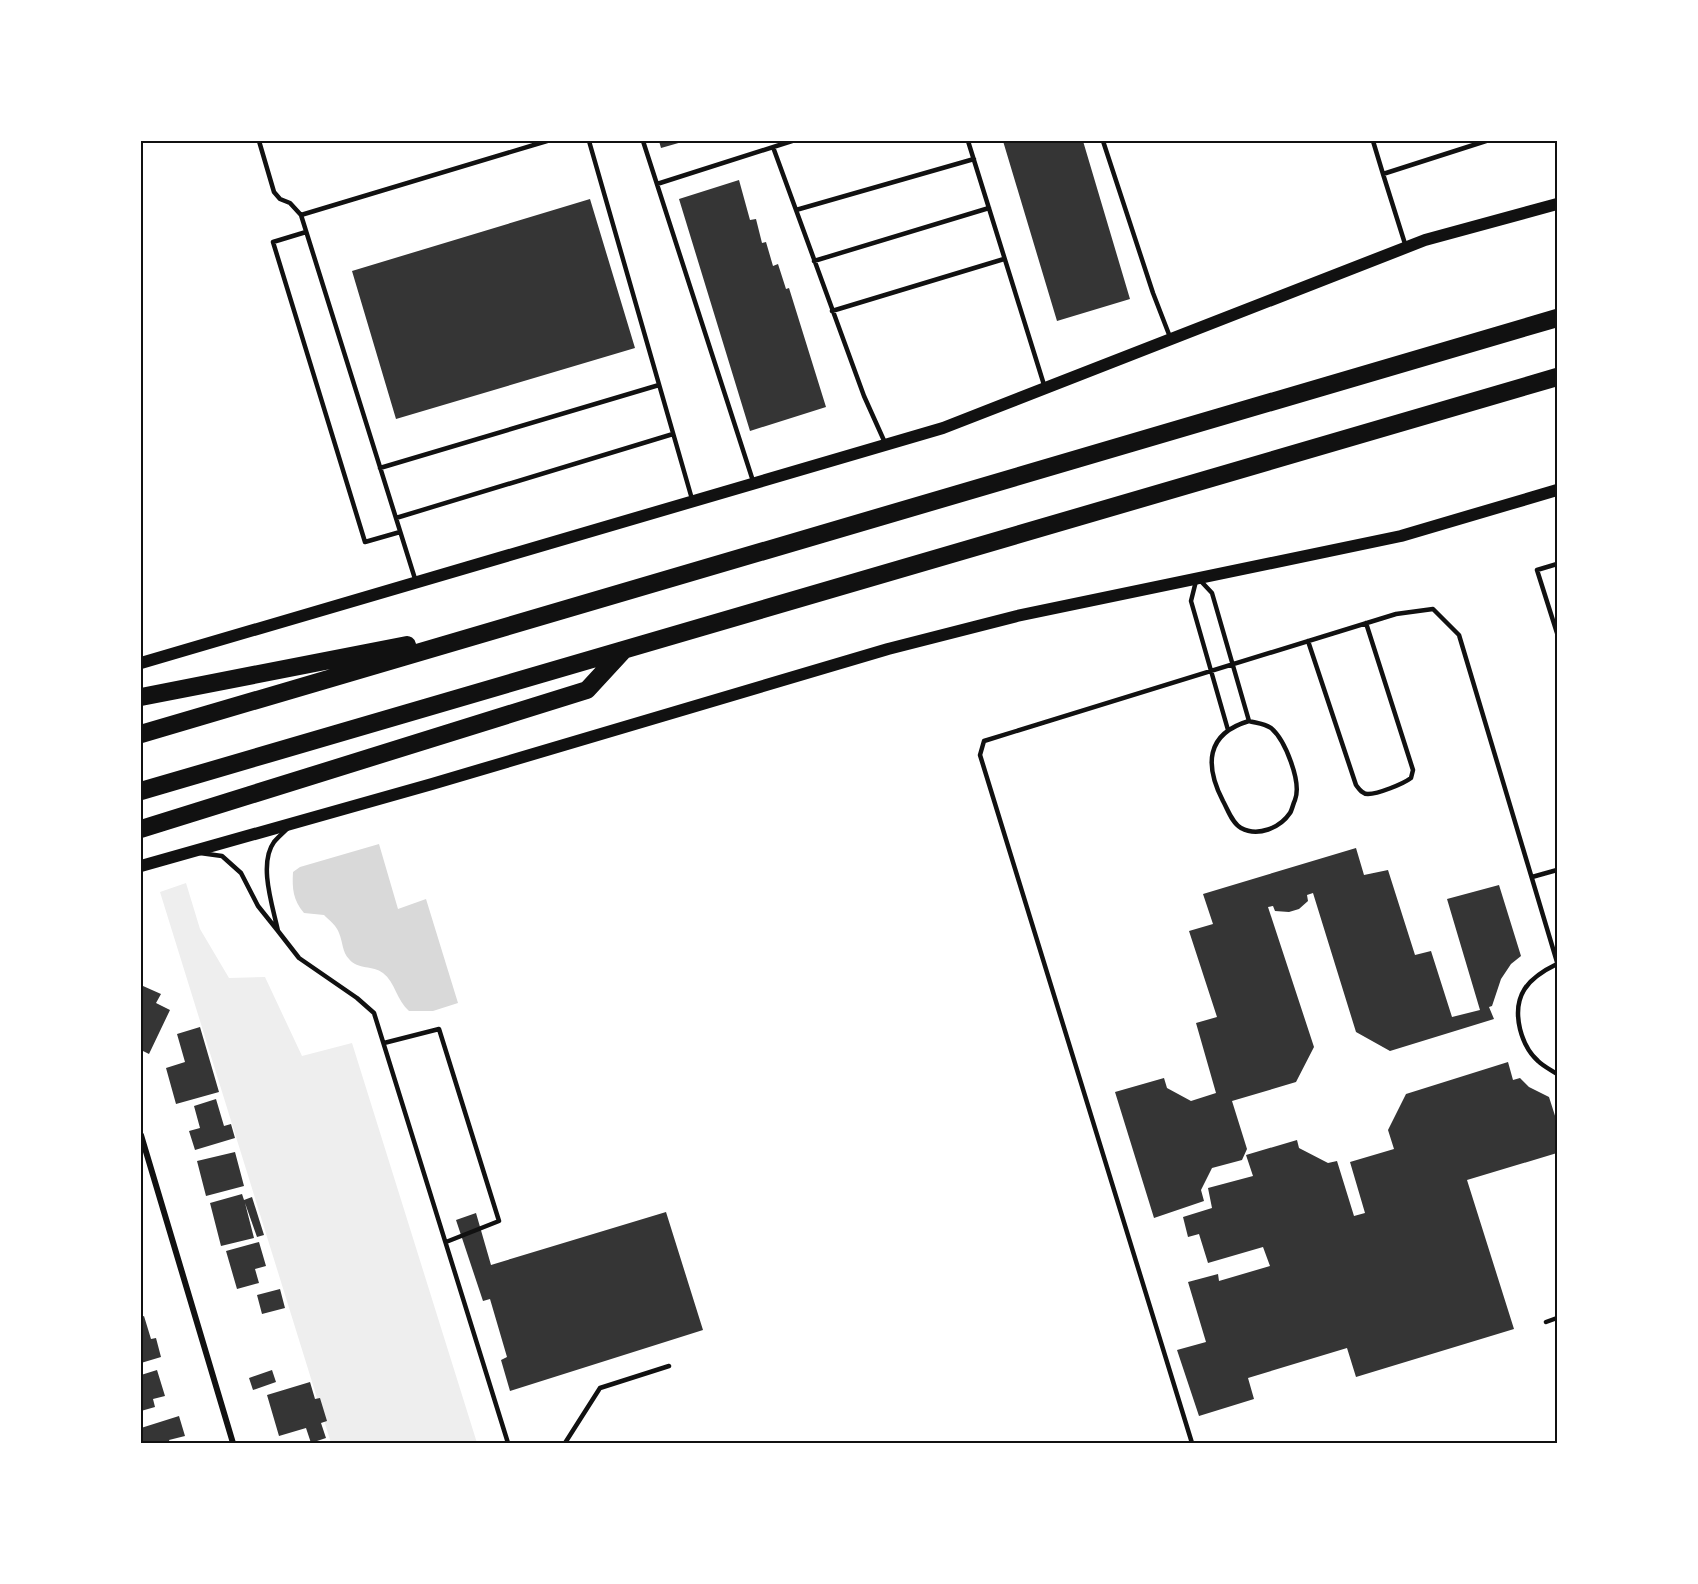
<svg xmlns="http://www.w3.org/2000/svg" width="1698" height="1584" font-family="Commissioner,sans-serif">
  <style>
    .green { fill: #eee }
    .water { fill: #d9d9d9 }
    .building { fill: #353535 }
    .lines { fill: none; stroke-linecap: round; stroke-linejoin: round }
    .service { stroke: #111; stroke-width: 4.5 }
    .minor { stroke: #111; stroke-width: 6 }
    .secondary { stroke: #111; stroke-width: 12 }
    .motorway { stroke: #111; stroke-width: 18 }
    .neatline { fill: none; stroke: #111; stroke-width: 2 }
  </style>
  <rect width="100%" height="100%" fill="#fff"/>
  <path class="green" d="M186 883 200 929 229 978 265 977 302 1056 352 1043 477 1443H331L160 892Z"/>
  <path class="water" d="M379 844 398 909 426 899 458 1003 433 1011H409C397 1001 395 982 383 973 373 965 358 970 349 959 342 952 343 942 339 933 337 926 329 920 324 915L304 913C293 900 292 889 293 872L300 867Z"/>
  <path class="building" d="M659 141H682V142L661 148Z
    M1003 141H1083L1130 299 1057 321Z
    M739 180 750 220 756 219 762 243 766 242 773 266 778 264 786 289 789 288 826 407 750 431 679 199Z
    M590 199 635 348 396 419 352 271Z
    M1356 848 1364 875 1388 870 1415 955 1431 951 1452 1017 1480 1010 1447 899 1499 885 1521 956 1511 964 1501 979 1492 1006 1489 1007 1494 1019 1390 1051 1356 1032 1313 893 1307 895 1308 901 1299 909 1289 912 1275 911 1273 906 1268 907 1314 1047 1296 1082 1232 1101 1247 1149 1242 1160 1212 1168 1201 1190 1204 1201 1154 1218 1115 1092 1164 1078 1167 1088 1191 1101 1216 1093 1196 1023 1217 1017 1189 931 1213 924 1203 894Z
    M143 986 161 994 156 1003 170 1010 149 1054 141 1050V990Z
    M200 1027 219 1092 176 1104 166 1068 185 1062 177 1034Z
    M1508 1062 1513 1080 1520 1078 1529 1087 1549 1097 1557 1122V1153L1467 1180 1514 1329 1356 1377 1347 1348 1248 1378 1254 1399 1199 1416 1177 1350 1206 1342 1188 1282 1218 1274 1219 1281 1270 1266 1263 1247 1208 1263 1199 1234 1188 1237 1183 1217 1212 1208 1208 1188 1253 1176 1246 1155 1297 1140 1299 1148 1328 1163 1337 1161 1354 1216 1365 1213 1350 1162 1394 1149 1388 1130 1406 1094Z
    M216 1099 224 1126 231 1124 235 1138 195 1150 189 1131 200 1128 194 1106Z
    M235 1152 244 1186 206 1196 197 1161Z
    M242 1194 244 1200 252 1197 264 1235 257 1237 245 1203 254 1238 221 1246 210 1203Z
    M666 1212 703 1330 510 1391 501 1360 507 1357 490 1299 483 1301 456 1220 476 1213 491 1265Z
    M259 1242 266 1266 255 1269 259 1283 237 1289 226 1251Z
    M280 1289 285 1308 262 1314 257 1295Z
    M144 1316 151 1339 156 1338 161 1357 141 1363V1317Z
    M157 1370 165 1396 153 1399 155 1407 141 1411V1375Z
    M272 1370 276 1382 253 1390 249 1378Z
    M310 1382 315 1399 320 1398 327 1421 321 1423 326 1438 311 1443 306 1428 279 1436 267 1395Z
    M179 1416 185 1436 169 1440 170 1443H141V1428Z"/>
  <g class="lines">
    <path class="service" d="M259 141 274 192 280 199 290 203 301 215
      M589 141 692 499
      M643 141 753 481
      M968 141 1045 388
      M1103 141 1153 293 1170 337
      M1373 141 1383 174
      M773 147 864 396 886 445
      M657 184 792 141
      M796 210 974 159
      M306 232 273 242 365 542 400 532
      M1406 247 1383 174 1486 141
      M814 261 989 208
      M832 311 1004 259
      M380 468 659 385
      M396 518 673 434
      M1557 564 1537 570 1557 633
      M416 582 301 215 547 141
      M1308 641 1356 785C1359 789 1362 794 1368 794 1378 794 1403 784 1411 778L1413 770 1366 623
      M1249 721C1256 723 1264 723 1271 728 1285 740 1302 782 1295 800 1293 804 1292 810 1290 813 1280 828 1258 837 1241 828 1232 823 1228 810 1223 801 1205 766 1205 734 1249 721Z
      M1228 730 1191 601 1197 577 1212 593 1249 721
      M200 853 222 856 241 873 258 906 278 931C273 907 258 864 274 842 278 837 284 832 288 828
      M1532 877 1557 870
      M278 931 299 958 357 998 374 1013 508 1443
      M1557 964C1528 978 1512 995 1520 1029 1523 1041 1528 1052 1538 1061 1543 1066 1551 1070 1557 1074
      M384 1043 439 1029 499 1221 446 1242
      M1546 1322 1557 1318
      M565 1443 600 1388 669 1366
      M1192 1443 980 755 984 741 1396 614 1433 609 1459 635 1557 962"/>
    <path class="minor" d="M141 1135 233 1443"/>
    <path class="secondary" d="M141 663 943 428 1425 240 1557 204
      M141 866 432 784 888 649 1017 616 1401 536 1557 490"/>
    <path class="motorway" d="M141 697 407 645
      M141 734 1557 318
      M141 791 1557 377
      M141 829 587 690 623 651"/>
  </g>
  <rect width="1698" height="1584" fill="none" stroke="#ffffff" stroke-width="285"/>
  <rect x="142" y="142" width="1414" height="1300" class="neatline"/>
</svg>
